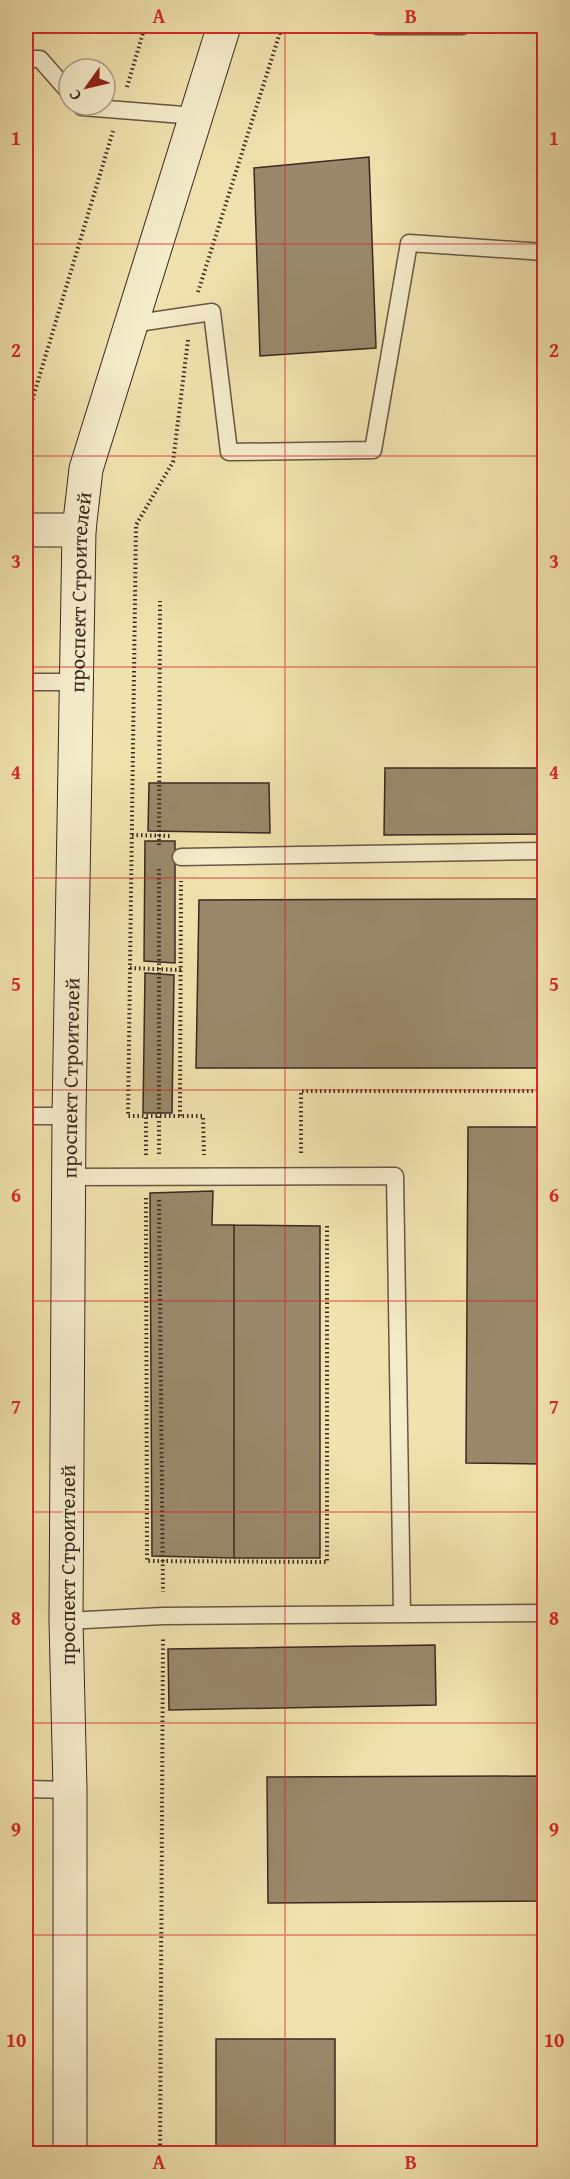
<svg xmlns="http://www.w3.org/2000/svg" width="570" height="2179" font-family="'Gentium Book Plus',serif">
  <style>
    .building { fill: #99896a; stroke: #3a2821; stroke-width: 1.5 }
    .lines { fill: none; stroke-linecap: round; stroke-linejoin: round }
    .lane-casing { stroke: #685644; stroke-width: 19 }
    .secondary-casing { stroke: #3a2821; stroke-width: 35 }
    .path { stroke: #3a2821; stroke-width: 4; stroke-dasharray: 1.5 3; stroke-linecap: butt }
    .lane { stroke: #f5ecca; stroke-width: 16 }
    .secondary { stroke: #f5ecca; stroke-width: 33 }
    .grid { fill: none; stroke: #d62828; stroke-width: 1.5; stroke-opacity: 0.55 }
    .labels { text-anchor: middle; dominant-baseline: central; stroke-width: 4.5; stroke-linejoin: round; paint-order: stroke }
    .street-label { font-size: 21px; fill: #3a2821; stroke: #f5ecca }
    .neatline { fill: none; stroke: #d62828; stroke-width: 2 }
    .grid-label { font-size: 20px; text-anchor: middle; font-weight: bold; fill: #d62828 }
  </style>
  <rect width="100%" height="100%" fill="#f0e2ae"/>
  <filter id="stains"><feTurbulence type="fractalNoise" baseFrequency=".00333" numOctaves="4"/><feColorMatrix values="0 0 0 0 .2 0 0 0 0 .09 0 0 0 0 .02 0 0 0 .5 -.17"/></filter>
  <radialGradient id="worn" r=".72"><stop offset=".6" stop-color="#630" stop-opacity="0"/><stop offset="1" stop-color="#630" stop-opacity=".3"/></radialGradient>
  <path class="building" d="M369 157 376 348 260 356 254 168Z
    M385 768H544V834L384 835Z
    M149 783H269L270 833 148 831Z
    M145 841H175V963L144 961Z
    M544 899V1068H196L199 900Z
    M145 973 174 975 172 1113H143Z
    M468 1127H544V1464L466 1463Z
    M213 1191 212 1225H234V1558L152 1556 150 1193Z
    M234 1225 320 1226V1558H234Z
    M435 1645 436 1705 169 1710 168 1649Z
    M544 1776V1901L268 1903 267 1777Z
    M216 2039H335V2154H216Z
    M474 2150V2154H383V2151Z"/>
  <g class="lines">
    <defs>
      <path id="lane" d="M378 26H462
        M26 59H40L69 92
        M81 105 82 107 196 116
        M131 324 212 312 229 452 373 450 409 243 544 252
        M26 682H76
        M181 857 544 851
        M26 1116H69
        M69 1177 395 1176 402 1614
        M66 1621 163 1616 544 1613
        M26 1789 70 1790"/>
      <g id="secondary">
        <path d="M26 530H79"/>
        <path id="s1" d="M70 2154V1790L66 1621 69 1116 79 530 86 469 224 26"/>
      </g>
    </defs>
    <use href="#lane" class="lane-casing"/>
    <use href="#secondary" class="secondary-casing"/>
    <path class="path" d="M127 87 145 26
      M198 292 282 26
      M188 340 173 462 136 525 128 1116H203L204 1155
      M26 421 113 131
      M132 835 171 836
      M159 845 160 601
      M130 968 181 970
      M180 1116 181 881
      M301 1153V1091H544
      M159 1154V867
      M146 1155V1116
      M146 1198 147 1561 327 1562V1226
      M159 1200 163 1592
      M160 2154 163 1638"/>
    <use href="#lane" class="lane"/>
    <use href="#secondary" class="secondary"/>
  </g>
  <path class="grid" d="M285 26V2154M26 244H544M26 456H544M26 667H544M26 878H544M26 1090H544M26 1301H544M26 1512H544M26 1723H544M26 1935H544"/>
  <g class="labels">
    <g class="street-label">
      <text stroke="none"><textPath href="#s1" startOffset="1562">проспект Строителей</textPath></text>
      <text stroke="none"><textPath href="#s1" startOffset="1076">проспект Строителей</textPath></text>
      <text transform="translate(67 1565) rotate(-90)">проспект Строителей</text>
    </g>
  </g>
  <rect width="570" height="2179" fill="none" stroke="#f0e2ae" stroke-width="66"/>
  <g transform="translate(87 87) rotate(236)"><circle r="28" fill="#f5ecca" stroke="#aa9e86" stroke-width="1.5"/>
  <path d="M0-4.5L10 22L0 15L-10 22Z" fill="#8f2418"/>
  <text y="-9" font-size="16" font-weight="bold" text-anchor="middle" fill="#3a2821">С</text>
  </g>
  <rect x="33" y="33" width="504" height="2113" class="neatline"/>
  <g class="grid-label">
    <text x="159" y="23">A</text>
    <text x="411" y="23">B</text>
    <text x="16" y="145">1</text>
    <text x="554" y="145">1</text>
    <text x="16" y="357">2</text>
    <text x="554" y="357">2</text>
    <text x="16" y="568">3</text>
    <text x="554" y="568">3</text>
    <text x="16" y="779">4</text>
    <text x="554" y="779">4</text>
    <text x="16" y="991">5</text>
    <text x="554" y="991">5</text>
    <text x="16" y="1202">6</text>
    <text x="554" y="1202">6</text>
    <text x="16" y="1413">7</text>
    <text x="554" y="1413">7</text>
    <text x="16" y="1625">8</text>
    <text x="554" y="1625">8</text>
    <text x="16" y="1836">9</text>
    <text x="554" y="1836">9</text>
    <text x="16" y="2047">10</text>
    <text x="554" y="2047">10</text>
    <text x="159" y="2169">A</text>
    <text x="411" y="2169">B</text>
  </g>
  <rect width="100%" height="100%" filter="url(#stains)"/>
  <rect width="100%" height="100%" fill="url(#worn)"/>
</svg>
